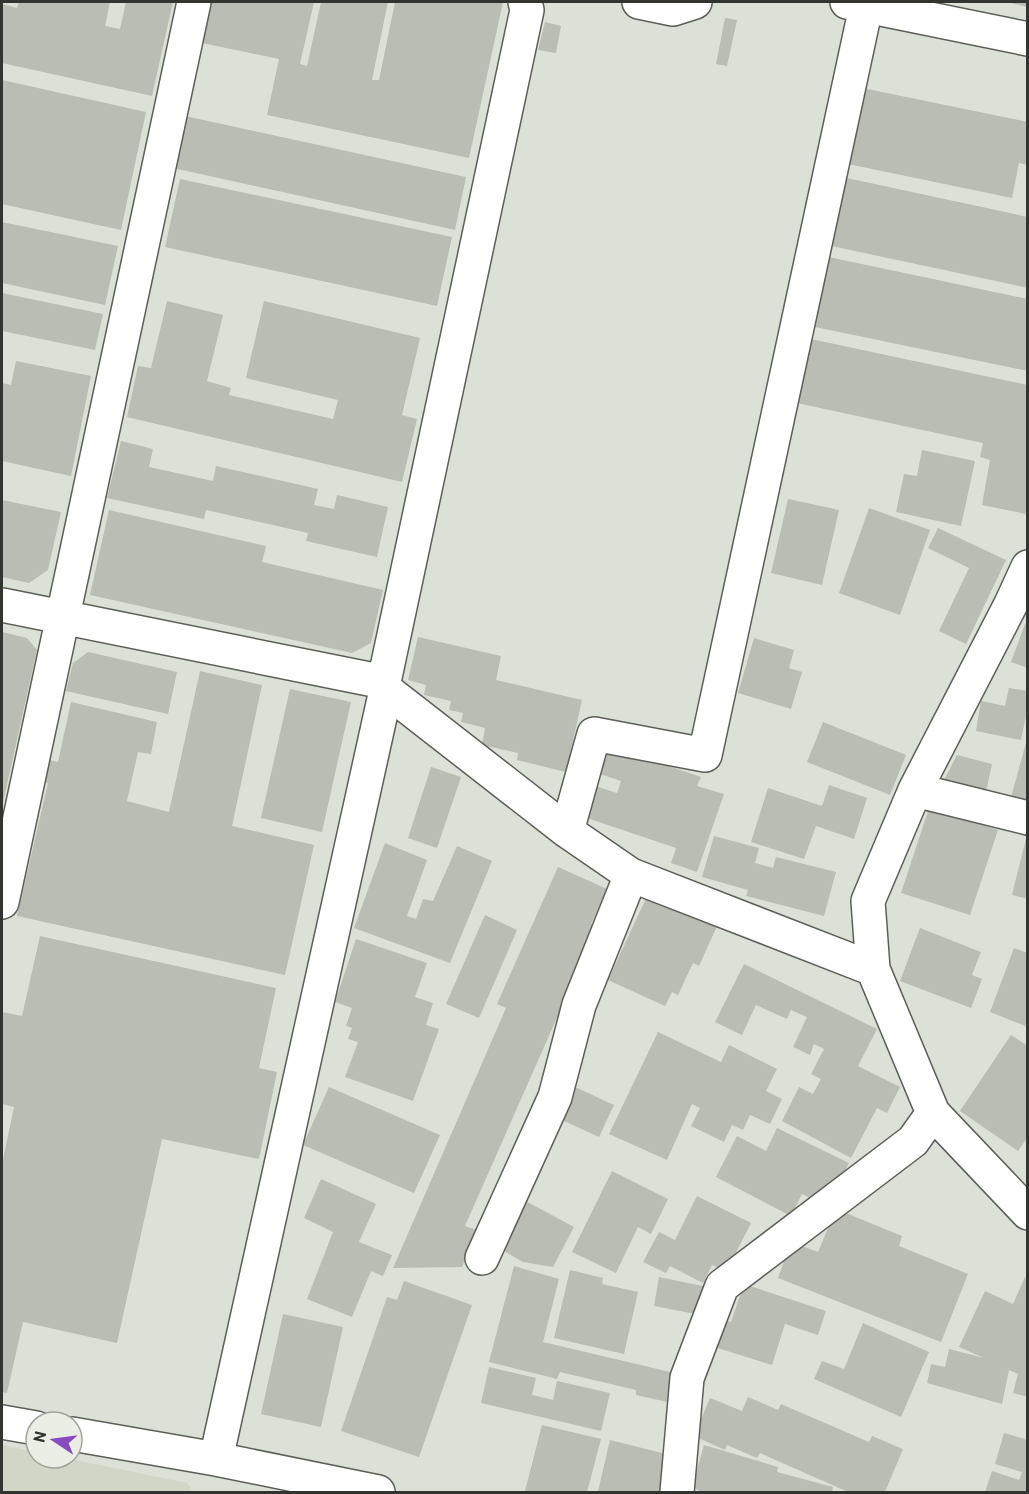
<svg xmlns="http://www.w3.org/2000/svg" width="1029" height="1494" font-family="Barlow,sans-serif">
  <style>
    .built { fill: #d0d7c6 }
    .building { fill: #b9bdb3 }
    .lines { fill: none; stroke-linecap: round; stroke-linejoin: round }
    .minor-casing { stroke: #5c5f57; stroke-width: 36 }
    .minor { stroke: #fff; stroke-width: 33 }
  </style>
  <rect width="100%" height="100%" fill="#dce1d7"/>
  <path class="built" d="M2 1445 36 1452V1458H66L187 1483 193 1492H2Z"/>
  <path class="building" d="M19 2H110L105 26 120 29 126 2H173L152 96 2 63V4L17 8Z
    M210 2H314L300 64 307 66 321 2H388L372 80H379L395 2H503L469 158 267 115 279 59 202 43Z
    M1006 2H1028V7Z
    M725 18 737 20 727 66 716 64Z
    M545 22 561 26 556 53 538 50Z
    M2 80 146 112 121 230 2 204Z
    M858 87 1028 122V165L1019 163 1012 198 843 163Z
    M185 116 466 177 455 230 173 168Z
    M842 177 1028 217V288L827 245Z
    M180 179 452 237 437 306 165 247Z
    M2 222 118 246 105 305 2 283Z
    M824 256 1028 299V371L810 326Z
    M2 293 103 314 95 350 2 331Z
    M167 301 223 315 207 381 231 388 229 395 333 419 338 400 246 378 264 301 420 338 402 415 417 419 402 482 127 417 138 366 151 368Z
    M806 338 1028 385 1026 514 982 505 990 460 980 457 983 443 792 402Z
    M16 361 91 376 71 476 2 461V383L11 385Z
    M121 441 153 449 149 467 213 481 216 466 318 489 314 505 334 509 337 495 388 507 377 557 306 541 308 533 206 510 204 519 107 498Z
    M922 450 975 461 961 526 896 512 904 474 917 476Z
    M788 499 839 510 822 585 771 573Z
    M2 500 61 512 48 570 29 583 2 577Z
    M869 508 930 530 900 615 839 593Z
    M109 510 266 546 262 562 383 590 371 643 352 653 90 595Z
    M938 528 1006 560 966 644 939 631 969 568 928 548Z
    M1025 624 1028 625V668L1011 662Z
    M2 632 27 638 37 650 2 807Z
    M418 637 501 656 496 680 582 700 566 772 517 760 518 753 482 745 485 728 461 722 463 713 449 710 451 701 424 695 426 685 408 680Z
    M754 638 794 650 789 668 802 672 791 709 738 693Z
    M88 652 177 672 168 714 66 691 73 663Z
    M200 671 262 685 232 826 314 845 285 975 17 916 48 783 40 781 45 759 58 762 71 702 157 722 151 754 138 752 127 801 169 812Z
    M1009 688 1028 691V707L1021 740 976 731 981 701 1005 706Z
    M290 689 351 702 322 832 261 818Z
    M823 722 906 755 890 795 807 762Z
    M1027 739H1028V805L1010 801Z
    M606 745 701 777 697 786 724 794 697 872 671 863 676 848 581 816 592 785 617 793 621 781 597 773Z
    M957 755 992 764 985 796 941 786Z
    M431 767 461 777 437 848 408 838Z
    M829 785 867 798 854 839 816 826 804 859 751 842 768 788 822 806Z
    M929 808 998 830 970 915 901 893Z
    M1027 835H1028V899L1012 895Z
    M714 836 759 848 755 863 773 868 776 857 836 872 824 916 746 896 748 890 702 877Z
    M385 843 427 860 407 916 416 919 423 899 433 901 457 846 492 861 450 963 354 928Z
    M558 867 607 889 591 924 597 925 582 961 465 1226 477 1230 462 1267 393 1268 506 1008 497 1004Z
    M649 892 718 924 699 966 693 963 678 995 672 992 665 1006 608 980Z
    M485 915 517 930 479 1018 446 1004Z
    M920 928 981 952 972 975 982 979 971 1008 900 981Z
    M40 936 276 988 259 1068 277 1072 259 1159 162 1139 117 1343 23 1322 7 1393 2 1392V1164L14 1107 2 1104V1012L22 1016Z
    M356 939 427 963 415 997 433 1003 426 1025 439 1029 413 1101 345 1077 358 1042 348 1039 352 1028 346 1026 352 1008 335 1002Z
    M1014 948 1028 953V1027L990 1012Z
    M744 964 877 1029 858 1066 900 1087 887 1113 877 1108 851 1158 782 1121 799 1087 813 1094 821 1079 811 1074 824 1049 814 1044 810 1055 793 1047 807 1017 791 1010 787 1019 756 1005 742 1035 715 1022Z
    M658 1032 721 1062 729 1045 777 1069 766 1091 782 1099 770 1124 750 1115 743 1130 732 1125 724 1142 691 1126 700 1108 692 1104 667 1160 609 1134Z
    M1011 1035 1028 1046V1137L1018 1151 960 1111Z
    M329 1087 440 1135 414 1193 303 1145Z
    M575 1087 614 1105 599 1137 560 1119Z
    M777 1128 849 1163 837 1188 818 1202 802 1194 791 1216 716 1177 737 1136 766 1151Z
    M612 1171 668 1199 651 1234 638 1227 616 1273 572 1252Z
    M321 1179 376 1204 359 1242 392 1255 383 1276 371 1271 352 1317 307 1299 333 1232 304 1218Z
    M697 1196 751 1223 726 1272 712 1265 703 1283 670 1266 666 1273 643 1262 659 1232 675 1240Z
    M520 1198 574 1227 553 1267 523 1262 495 1246Z
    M836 1209 902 1236 899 1246 968 1274 941 1342 778 1278 791 1242 818 1252Z
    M514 1266 559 1279 543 1342 683 1375 676 1404 636 1395V1390L560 1372 557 1379 489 1362Z
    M570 1270 603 1278 602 1284 638 1292 624 1354 554 1338Z
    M659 1277 707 1287 701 1315 654 1306Z
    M1025 1277 1028 1278V1397L1013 1393 1018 1374 1009 1370 1002 1404 927 1383 931 1364 945 1367 949 1349 984 1358 959 1347 985 1291 1013 1304Z
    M404 1281 472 1305 419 1457 341 1431 387 1297 397 1300Z
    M744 1284 826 1311 818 1335 785 1324 772 1365 711 1346 719 1319 731 1322Z
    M283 1314 343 1327 321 1427 261 1414Z
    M863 1323 929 1352 901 1417 814 1379 822 1361 844 1369Z
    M489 1367 536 1378 532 1395 553 1400 557 1381 610 1393 601 1431 481 1403Z
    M748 1397 778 1410 781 1404 869 1442 872 1436 903 1449 885 1492H848L760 1453 757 1458 727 1445 725 1450 694 1436 710 1398 742 1411Z
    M542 1425 601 1439 587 1492 525 1491Z
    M1004 1433 1028 1440V1492H985L992 1471 1019 1480 1022 1472 995 1464Z
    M610 1440 670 1455 661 1492H606L598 1491Z
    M704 1445 778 1467 777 1472 833 1487 832 1492H698L699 1490 692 1488Z"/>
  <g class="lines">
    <defs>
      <path id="minor" d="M639 2 673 9 695 2
        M847 2 1028 39
        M1028 567 1011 604 915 790 868 901 873 969 933 1113 1028 1213
        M2 605 384 682
        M386 690 567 831 631 875 873 969
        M915 790 1028 818
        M567 831 594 734 705 755 867 2
        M2 902 194 2
        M482 1258 555 1097 579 1005 631 875
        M2 1422 36 1428
        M72 1434 216 1459 378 1492
        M216 1459 386 690 384 682 527 10 525 2
        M677 1492 687 1378 722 1286 913 1141 933 1113"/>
    </defs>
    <use href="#minor" class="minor-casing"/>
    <use href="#minor" class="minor"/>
  </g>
  <rect width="1029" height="1494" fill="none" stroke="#323430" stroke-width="6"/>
  <g transform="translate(54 1440) rotate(283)"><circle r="28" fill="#eaeee4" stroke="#a0a49c" stroke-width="1.5"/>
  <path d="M0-4.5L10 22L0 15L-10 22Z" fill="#884ac0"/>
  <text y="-9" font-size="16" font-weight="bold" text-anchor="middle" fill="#323430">N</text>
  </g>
</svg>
